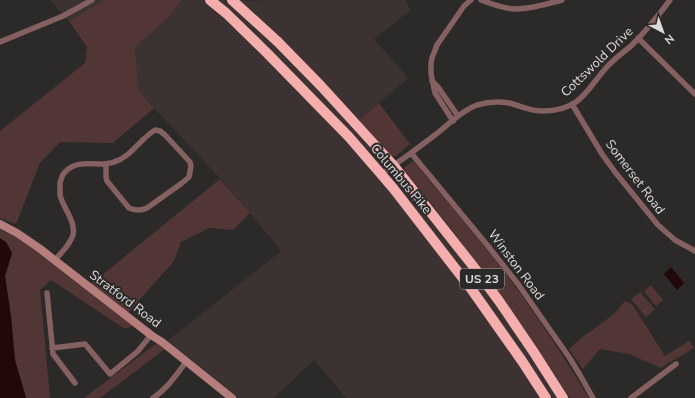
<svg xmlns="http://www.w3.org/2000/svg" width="695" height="398" font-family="'Nunito Sans',sans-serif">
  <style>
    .built { fill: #3c3232 }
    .green { fill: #523636 }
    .water { fill: #210809 }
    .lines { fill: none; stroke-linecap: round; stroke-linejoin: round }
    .street { stroke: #846060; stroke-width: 5.5 }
    .secondary { stroke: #b67d7d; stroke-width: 8 }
    .highway { stroke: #f5aeae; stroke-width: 10 }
    .labels { text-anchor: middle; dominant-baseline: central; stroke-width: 4; stroke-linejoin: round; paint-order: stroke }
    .shield { fill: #2c2929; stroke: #a8a6a6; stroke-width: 1 }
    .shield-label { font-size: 12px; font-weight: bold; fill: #dddbdb }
    .street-label { font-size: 13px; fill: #dddbdb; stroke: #2c2929 }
  </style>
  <rect width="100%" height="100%" fill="#2c2929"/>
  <path class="built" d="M50 0H104L69 21Z
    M182 0H241L243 1 268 0H405L411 10 374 39 408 78 359 120 392 156 427 198 481 269 555 374 570 398H346L314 360 274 398H237L166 342 281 251 231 190 137 90 135 47 168 18Z"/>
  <path class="green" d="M104 0H182L168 18 135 47 138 90 154 108 113 143 60 142 40 163 16 224 0 218V131L85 63 87 47 69 21Z
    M379 103 410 144 396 156H392L359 120Z
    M413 161C440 193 467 225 493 257 528 302 560 350 589 398H570C552 370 534 344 515 317 480 266 443 217 404 170L405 167Z
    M220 179 250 213 233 230 209 228 181 242 174 261 128 313 91 284Z
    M0 229 15 237 43 254 133 326 125 329 51 280 40 290 50 398H26L15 360 11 317 5 276 12 253 6 242 0 238Z
    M651 285 663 300 656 306 644 291Z
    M640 292 655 309 646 317 631 299Z
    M625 301 632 304 665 356 689 341 694 348 661 368 629 354 600 349 583 369 569 349 581 338 614 314Z
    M157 343 165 349 100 398H84Z"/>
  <path class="water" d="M0 238 6 242 12 253 5 276 11 317 15 360 26 398H0Z
    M671 267 684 283 677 290 664 274Z"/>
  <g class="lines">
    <path class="street" d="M481 0C492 4 504 9 515 9 531 9 547 4 562 0
      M638 38 695 94
      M0 42 63 16 92 0
      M432 81 438 87 458 116
      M572 104 602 154 615 172 658 225 675 240 695 251
      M453 121 435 93 431 74V63L432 58 437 45 464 6 471 0
      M411 153 488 246 518 284 569 357 580 375 593 398
      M381 174C399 162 417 149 435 135 448 125 461 111 477 105 487 102 498 101 509 103 521 106 532 112 544 111 556 111 567 108 576 102 588 93 596 79 606 68 613 60 622 53 631 46 645 32 658 16 670 0
      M55 260C61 253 70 245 73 235 76 221 63 208 60 195 60 192 60 187 60 183 61 179 62 175 65 172 79 157 97 168 114 162 131 157 140 139 155 130L160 131 165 135 190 162 191 166 189 177 182 183 147 208C141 211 136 211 129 208L107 181 106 177V164
      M47 293 53 354 75 383
      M52 348 85 344 110 374 138 351 151 335
      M153 398C167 389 176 375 186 362
      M631 398 676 364"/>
    <path class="secondary" d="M0 224 17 233 39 248 151 335 162 342 232 398"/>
    <path class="highway" d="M210 0 226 13 267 53 349 137 393 188 472 290 522 361 546 398
      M232 0 278 42 321 86 394 166 473 266 499 301 533 351 563 398"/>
  </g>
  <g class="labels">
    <rect class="shield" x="460" y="269" width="44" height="20" rx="3"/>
    <g class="shield-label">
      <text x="482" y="279">US 23</text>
    </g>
    <g class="street-label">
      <text transform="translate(597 62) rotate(-44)">Cottswold Drive</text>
      <text transform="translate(635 177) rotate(53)">Somerset Road</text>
      <text transform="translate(401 179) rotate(50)">Columbus Pike</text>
      <text transform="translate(516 265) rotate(53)">Winston Road</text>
      <text transform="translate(125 299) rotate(37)">Stratford Road</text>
    </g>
  </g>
  <g transform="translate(663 32) rotate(139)" stroke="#2c2929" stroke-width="3" paint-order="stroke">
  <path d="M0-3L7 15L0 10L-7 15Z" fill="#dddbdb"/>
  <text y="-6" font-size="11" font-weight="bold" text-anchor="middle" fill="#dddbdb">N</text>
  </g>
</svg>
